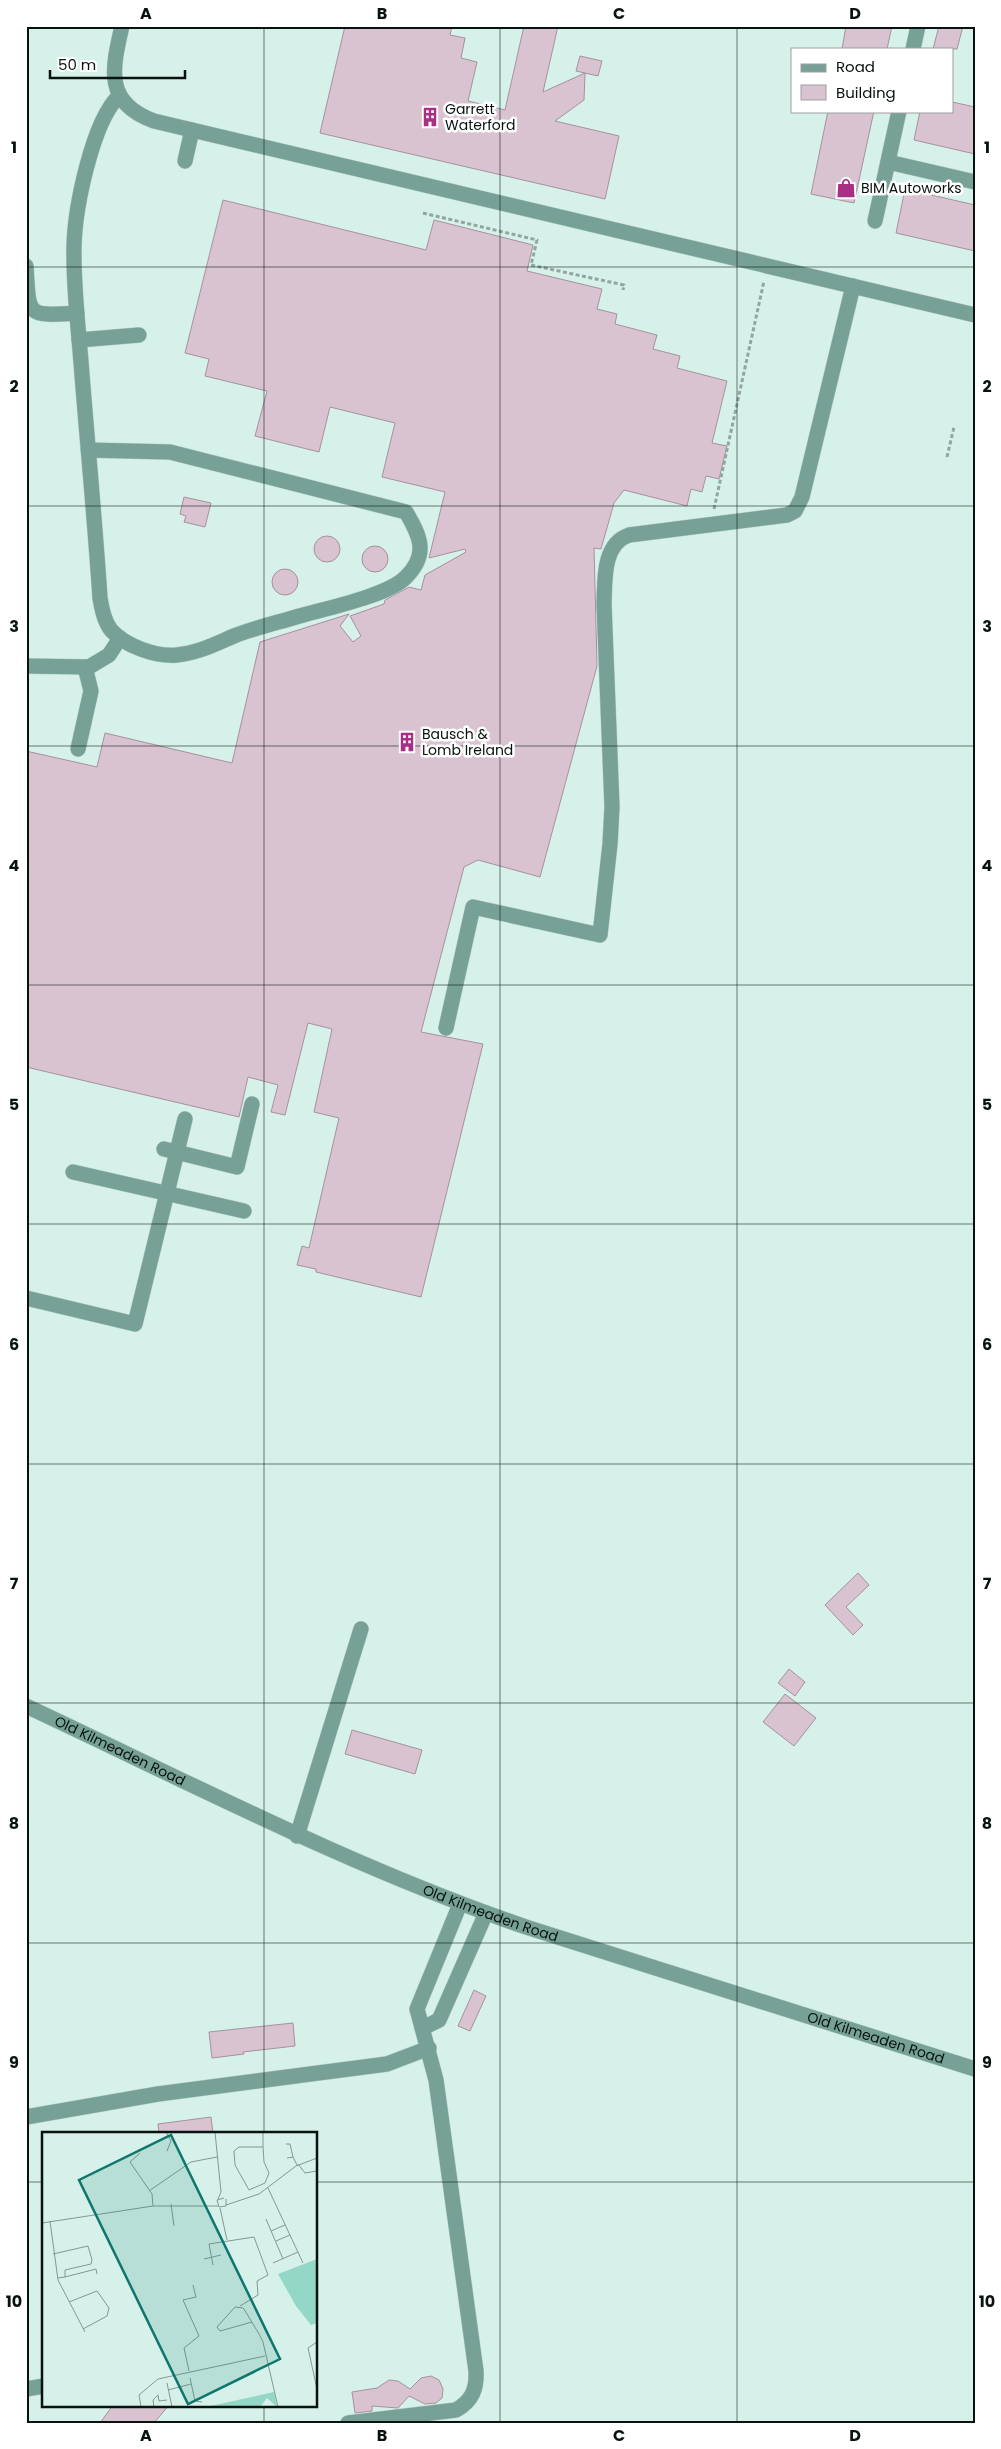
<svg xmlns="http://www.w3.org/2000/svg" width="1001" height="2449" font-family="Poppins,sans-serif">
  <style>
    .building { fill: #d9c3d0; stroke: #a6919d }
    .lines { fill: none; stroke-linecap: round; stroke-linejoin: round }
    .minor-casing { stroke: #b5cdc6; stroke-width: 16 }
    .path { stroke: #91a6a0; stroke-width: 3; stroke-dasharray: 4 2.5; stroke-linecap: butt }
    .minor { stroke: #77a196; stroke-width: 15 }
    .grid { fill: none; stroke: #08120f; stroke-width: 1; stroke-opacity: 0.55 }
    .labels { text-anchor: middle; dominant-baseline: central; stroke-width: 5; stroke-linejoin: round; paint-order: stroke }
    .poi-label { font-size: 14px; fill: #08120f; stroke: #fff; text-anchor: start }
    .street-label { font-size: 14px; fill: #08120f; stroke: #fff }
    .inset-road { fill: none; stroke: #849892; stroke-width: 1 }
    .view { fill: #0f766e; fill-opacity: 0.15; stroke: #0f766e; stroke-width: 2.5 }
    .inset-edge { fill: none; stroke: #08120f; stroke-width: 2.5 }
    .neatline { fill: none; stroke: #08120f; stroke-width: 2 }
    .grid-label { font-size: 16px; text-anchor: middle; font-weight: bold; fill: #08120f }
  </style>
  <rect width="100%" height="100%" fill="#d6f1e9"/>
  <path class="building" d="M345 26H452L450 35 465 38 461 58 477 62 468 101 505 110 524 26H558L543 92 585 73 584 100 555 121 619 136 605 199 320 133Z
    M846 26H892L887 49H842Z
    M939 26H963L957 49H933Z
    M580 56 602 61 598 76 576 71Z
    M952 102 975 107V154L914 140 920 111H952Z
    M828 111H874L854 203 811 194Z
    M905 189 975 205V251L896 233Z
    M223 200 426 250 434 220 533 245 527 271 602 289 597 309 617 314 615 324 657 335 653 349 680 356 677 368 727 381 712 443 727 446 719 479 706 476 702 492 691 489 687 506 624 490 614 503 601 549 594 548 597 666 540 877 478 860 464 867 421 1032 483 1044 421 1297 316 1272V1269L297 1265 302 1246 309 1248 339 1118 314 1112 332 1029 308 1023 285 1115 271 1112 278 1085 248 1077 239 1117 26 1067V751L97 767 105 733 232 763 260 642 349 614 340 626 353 642 361 636 350 616 384 604 385 600 409 587 421 590 425 575 466 552 465 549 429 558 445 492 382 477 395 423 330 407 319 452 255 436 267 391 205 376 209 359 185 353Z
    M184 497 211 503 205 527 184 522 186 516 180 514Z
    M314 549a13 13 0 1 1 26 0a13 13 0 1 1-26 0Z
    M362 559a13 13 0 1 1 26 0a13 13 0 1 1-26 0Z
    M272 582a13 13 0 1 1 26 0a13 13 0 1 1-26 0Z
    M858 1573 869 1585 846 1607 863 1625 853 1635 825 1605Z
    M789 1669 805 1682 795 1696 778 1683Z
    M785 1694 816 1718 794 1746 763 1722Z
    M352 1730 422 1750 415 1774 345 1754Z
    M474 1990 486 1996 470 2031 458 2026Z
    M293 2023 295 2046 243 2052 244 2054 212 2058 209 2032Z
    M211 2117 213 2133H159L158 2124Z
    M431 2376 439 2380 443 2389 442 2398 436 2403 425 2404 409 2396 398 2408 372 2406V2411L355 2413 352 2392 377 2388 389 2380 398 2381 410 2389 421 2378Z
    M113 2405H169L154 2423H100Z"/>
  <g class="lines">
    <defs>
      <g id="minor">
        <path d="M122 26C112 69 104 103 154 121L975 315"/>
        <path d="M913 49 918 26"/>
        <path d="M185 161 192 130"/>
        <path d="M888 162 975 182"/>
        <path d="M875 221 899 111"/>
        <path d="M26 266C29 317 26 316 77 313"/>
        <path d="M79 340 139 335"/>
        <path d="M88 450 170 452 406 512C420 536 429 554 406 577 388 596 323 609 296 617 276 623 254 628 234 636 215 644 198 653 177 655 156 657 125 646 111 630 104 621 102 609 100 598 95 523 88 449 82 375 79 332 73 288 74 246 75 208 92 122 119 96"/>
        <path d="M26 666 89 667 109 655 120 638"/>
        <path d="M78 749 91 691 85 667"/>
        <path d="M446 1028 473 907 600 935 610 844 612 807 604 604C605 582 602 544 629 535L787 515 795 511 802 497 853 286"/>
        <path d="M164 1149 237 1167 252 1104"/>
        <path d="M73 1172 244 1211"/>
        <path d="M26 1298 135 1324 185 1119"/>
        <path id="s1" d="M26 1706C193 1784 355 1869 529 1928L975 2069"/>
        <path d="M297 1836 361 1629"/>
        <path d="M423 2028 439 2020 486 1913"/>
        <path d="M26 2117 158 2094 387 2064 429 2048"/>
        <path d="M26 2389 44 2386"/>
        <path d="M348 2423 456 2410C472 2401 477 2389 476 2371L436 2080 417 2009 460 1904"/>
      </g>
    </defs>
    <use href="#minor" class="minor-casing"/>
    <path class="path" d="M423 213 537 240 531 265 624 285 623 290
      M947 457 954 427
      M714 509 764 281"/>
    <use href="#minor" class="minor"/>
  </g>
  <path class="grid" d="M264 26V2133M500 26V2423M737 26V2423M26 267H975M26 506H975M26 746H975M26 985H975M26 1224H975M26 1464H975M26 1703H975M26 1943H975M26 2182H44M316 2182H975M264 2405V2423"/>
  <defs>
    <symbol id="building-bare" viewBox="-9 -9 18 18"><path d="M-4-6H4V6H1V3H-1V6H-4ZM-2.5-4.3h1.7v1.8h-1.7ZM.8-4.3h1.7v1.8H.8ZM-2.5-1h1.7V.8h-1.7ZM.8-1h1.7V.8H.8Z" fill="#a82f85" stroke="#fff" stroke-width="2.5" paint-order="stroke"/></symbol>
    <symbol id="shop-bare" viewBox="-9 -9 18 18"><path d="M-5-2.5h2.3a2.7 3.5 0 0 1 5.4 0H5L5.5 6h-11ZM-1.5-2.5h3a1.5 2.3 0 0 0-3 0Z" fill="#a82f85" stroke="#fff" stroke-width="2.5" paint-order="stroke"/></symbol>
  </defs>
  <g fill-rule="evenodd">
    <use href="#building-bare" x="416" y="103" width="28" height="28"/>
    <use href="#shop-bare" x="832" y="174" width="28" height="28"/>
    <use href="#building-bare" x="393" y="728" width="28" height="28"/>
  </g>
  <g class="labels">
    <g class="poi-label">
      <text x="445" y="109">Garrett<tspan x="445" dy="16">Waterford</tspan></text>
      <text x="861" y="188">BIM Autoworks</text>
      <text x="422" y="734">Bausch &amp;<tspan x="422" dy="16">Lomb Ireland</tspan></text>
    </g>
    <g class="street-label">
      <text stroke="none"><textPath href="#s1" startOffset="104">Old Kilmeaden Road</textPath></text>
      <text stroke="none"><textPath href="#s1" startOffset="509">Old Kilmeaden Road</textPath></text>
      <text stroke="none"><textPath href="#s1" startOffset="914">Old Kilmeaden Road</textPath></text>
    </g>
  </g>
  <g transform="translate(42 2132)">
    <rect width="275" height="275" fill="#d6f1e9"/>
    <path d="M275 127V191L269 193 254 174 236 142ZM232 260 235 275 225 266 218 275H164Z" fill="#93d7c6"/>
    <path class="inset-road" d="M124 0 129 9 125 19M173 0 179 60 176 67M221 0V15L222 30 227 41 223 51 207 58 193 33 192 19 197 15H221M244 12H248L251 25M98 21 88 30 110 62 111 74M245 26 251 25 255 33M256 32 263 41 275 39M226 56 261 131M107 59 149 30 175 25M182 66 175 68 177 75 184 74V67M129 72 132 94M184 73 217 62 254 34 275 26M178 76 185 108M224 87 241 127M8 89 16 148 43 200M0 91 111 74H176M229 99 243 93M234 109 248 103M11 122 46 114 50 128 49 132 23 138V145L16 146M162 127 179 123M231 131 256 120M171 133 167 112 212 105 226 143 215 149 216 163 198 174M23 145 54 137 55 142M27 170 55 159 67 176 65 184 41 197M210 190 178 199 175 195 193 175 201 176 202 177 217 202 221 210 236 275M275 210 266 216 275 257M147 239 142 216 157 204 141 168 154 165 151 153M148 246 153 269 160 270M125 251 130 275M126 258 149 252M99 275 97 263 116 247 223 224M112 275 111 268 116 263 117 269 125 268"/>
    <path class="view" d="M129 3 238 227 146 272 37 48Z"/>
    <rect width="275" height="275" class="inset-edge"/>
  </g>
  <rect width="1001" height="2449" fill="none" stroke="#ffffff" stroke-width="55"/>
  <rect x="791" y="48" width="162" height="65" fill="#ffffff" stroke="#9ca09f"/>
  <rect x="801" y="64" width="25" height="8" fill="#77a196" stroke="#9ca09f"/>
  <text x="836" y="72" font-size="15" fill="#08120f">Road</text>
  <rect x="801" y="85" width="25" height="15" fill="#d9c3d0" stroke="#9ca09f"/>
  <text x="836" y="98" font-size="15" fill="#08120f">Building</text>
  <path d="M50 70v8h135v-8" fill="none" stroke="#08120f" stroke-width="2.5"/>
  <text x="58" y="70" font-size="15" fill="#08120f" stroke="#ffffff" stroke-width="4" paint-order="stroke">50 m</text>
  <rect x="28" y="28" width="946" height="2394" class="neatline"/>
  <g class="grid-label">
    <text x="146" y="19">A</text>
    <text x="382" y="19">B</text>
    <text x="619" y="19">C</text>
    <text x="855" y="19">D</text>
    <text x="14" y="153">1</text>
    <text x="987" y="153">1</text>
    <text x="14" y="392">2</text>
    <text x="987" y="392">2</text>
    <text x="14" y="632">3</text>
    <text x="987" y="632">3</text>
    <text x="14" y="871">4</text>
    <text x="987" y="871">4</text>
    <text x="14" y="1110">5</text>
    <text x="987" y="1110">5</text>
    <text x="14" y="1350">6</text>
    <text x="987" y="1350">6</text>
    <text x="14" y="1589">7</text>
    <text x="987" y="1589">7</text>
    <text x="14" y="1829">8</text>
    <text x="987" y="1829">8</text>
    <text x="14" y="2068">9</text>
    <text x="987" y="2068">9</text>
    <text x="14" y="2307">10</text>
    <text x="987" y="2307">10</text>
    <text x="146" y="2441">A</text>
    <text x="382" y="2441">B</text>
    <text x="619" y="2441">C</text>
    <text x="855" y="2441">D</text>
  </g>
</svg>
